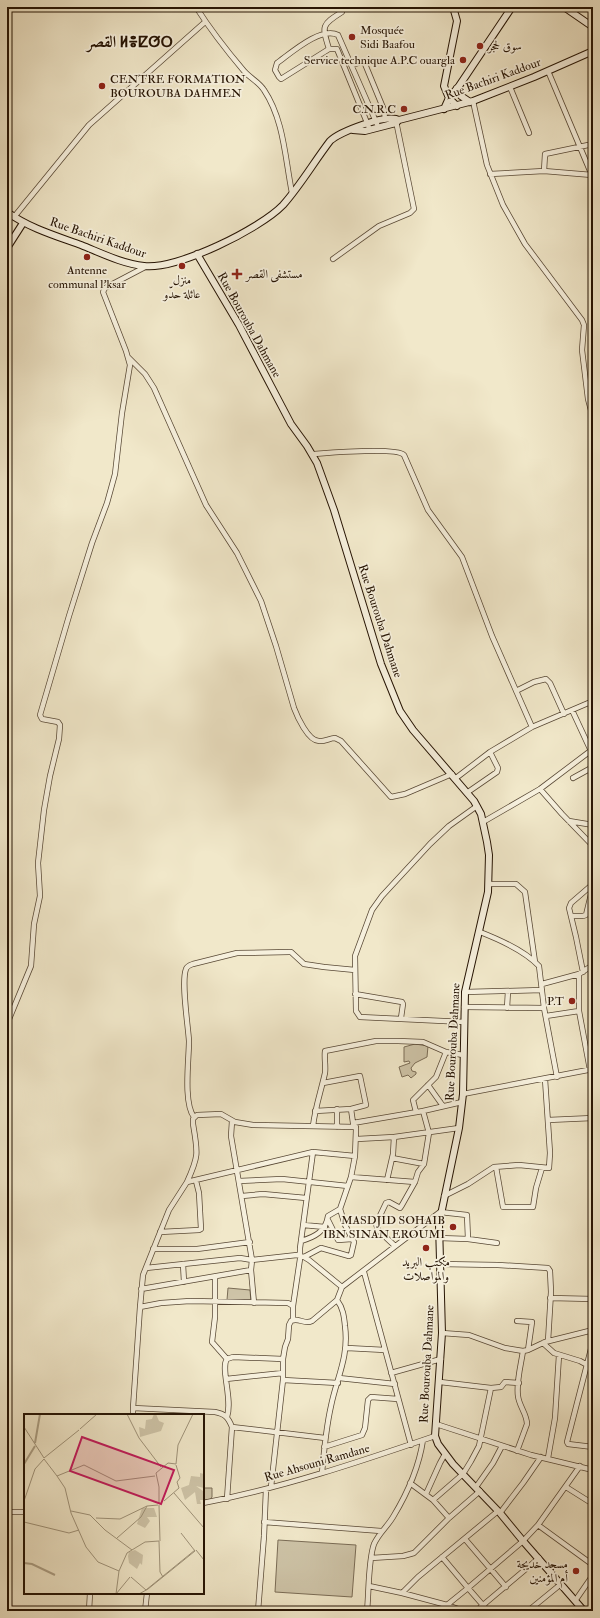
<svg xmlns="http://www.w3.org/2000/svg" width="600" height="1618" font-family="'IM FELL Double Pica',Amiri,'Noto Sans Tifinagh',serif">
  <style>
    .green { fill: #cec4a8; stroke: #7a6c56 }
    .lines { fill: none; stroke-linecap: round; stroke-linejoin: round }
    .street-casing { stroke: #584835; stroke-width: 6 }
    .secondary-casing { stroke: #251303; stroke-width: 8 }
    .street { stroke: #f6f0dd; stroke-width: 4.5 }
    .secondary { stroke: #f6f0dd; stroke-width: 6 }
    .poi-dot { fill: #8f2418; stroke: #f6f0dd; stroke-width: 1.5 }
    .labels { text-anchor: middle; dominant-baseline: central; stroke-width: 3.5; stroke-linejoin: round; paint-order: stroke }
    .poi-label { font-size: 12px; fill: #251303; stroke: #f6f0dd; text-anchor: end }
    .street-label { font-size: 12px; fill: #251303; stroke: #f6f0dd }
    .district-label { font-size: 16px; font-weight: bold; fill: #251303; stroke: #f6f0dd }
    .inset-river { fill: none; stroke: #aca086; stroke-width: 2 }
    .inset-road { fill: none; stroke: #9f937a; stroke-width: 1 }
    .view { fill: #c2185b; fill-opacity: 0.15; stroke: #c2185b; stroke-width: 2 }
    .inset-edge { fill: none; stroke: #251303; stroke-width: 2 }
  </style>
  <rect width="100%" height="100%" fill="#f1e8ca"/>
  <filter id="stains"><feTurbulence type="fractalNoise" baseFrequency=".005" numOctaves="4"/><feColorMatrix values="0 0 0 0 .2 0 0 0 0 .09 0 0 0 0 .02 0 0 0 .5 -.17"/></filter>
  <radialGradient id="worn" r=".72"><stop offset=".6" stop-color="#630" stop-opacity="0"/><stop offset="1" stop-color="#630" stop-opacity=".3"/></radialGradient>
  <path class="green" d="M415 1044 428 1046 427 1057 415 1063 411 1068 412 1071 416 1072V1074L411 1078 408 1075 402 1077 399 1067 410 1063 409 1061 404 1062V1047Z
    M228 1288 250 1290 251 1302 227 1300Z
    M203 1488H212V1497L210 1500H203Z
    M278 1540 356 1545 352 1597 275 1592Z"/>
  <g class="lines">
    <defs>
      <path id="street" d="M196 7C210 29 227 51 244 71 250 78 259 82 264 90 284 120 285 158 292 193
        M329 49C322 26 321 25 342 12L343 7
        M352 65 362 62 365 64 384 110 385 119
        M548 71 593 178
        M510 87 529 133
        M473 101 487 165 503 205 525 244 582 320 584 325 582 350 588 399 593 418
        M370 130 337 49H329L281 79 279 77 275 70 277 63C291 53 321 26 338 35L377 124
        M544 171 545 154 593 144
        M490 174 544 171 592 175
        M14 217 89 125 205 22
        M333 259 379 226 410 213 414 209 396 121
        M128 357 145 374 154 388 206 505 237 553 261 601 276 646 294 708C297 716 308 741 319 741 324 742 330 738 335 738L341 741 391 797 405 794 452 774
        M313 454C327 453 396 447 404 455L428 510 462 557 492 636 532 727
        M516 691 534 682 546 679 550 683 564 714
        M572 710 591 751 593 760
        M456 778 490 752 532 727 593 701
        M573 778 593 767
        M540 789 562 814 593 846
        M468 792 497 772 498 768 490 752
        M569 821 593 825
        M483 822 540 789 593 749
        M489 884H516L525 892 535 962
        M571 916H583L586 915 593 886
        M480 932C498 939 526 952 539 966L544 1008 557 1077
        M583 972 576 937 569 908 571 903 593 884
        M542 984 579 974
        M465 992 542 990
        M355 994 402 1002 403 1004 401 1018
        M464 1007 544 1008
        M507 1008 508 991
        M546 1016 579 1011
        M464 1022 360 1017 356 1011 355 956 372 910 382 896 430 844 449 826 477 806
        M7 1024 31 966 34 924 40 896 38 863 44 810 50 776 59 739 60 725 58 722 42 719 40 715 69 616 92 543 107 503 115 474 122 413 130 365 126 351 103 292 105 288 145 267
        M590 1070 579 1011V974L593 965
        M428 1085 443 1106
        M463 1094 593 1069
        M337 1109V1127
        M315 1111 351 1109 366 1105 360 1076 323 1083
        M416 1112 413 1100 436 1077 446 1052
        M194 1117C183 1103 189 1059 189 1041 188 1025 181 982 186 969 187 966 190 965 193 964L237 953 289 952H291L304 964 324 967 355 970
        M548 1120 593 1118
        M232 1121 231 1136 252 1260 251 1270 254 1303
        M353 1123 423 1111 462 1102
        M313 1126C315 1108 321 1091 325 1073 326 1066 324 1058 325 1051L376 1041H398L423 1042 446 1052 463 1055
        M357 1139 394 1137 459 1128
        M392 1158 424 1164
        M496 1167 503 1207H533L536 1188 542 1168
        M351 1177 415 1182
        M387 1180 393 1154 394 1137
        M239 1181 282 1179 348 1186
        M187 1182C199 1156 198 1153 193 1124V1119L197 1115 221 1114 235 1122 253 1125 356 1127
        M242 1196 263 1194 306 1198
        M444 1196 468 1184 494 1167 519 1165 549 1168 550 1153 545 1079
        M328 1220 338 1240 352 1239
        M303 1225 325 1227
        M160 1232 199 1230 201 1229 199 1193 196 1181
        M439 1238 468 1239 497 1243
        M301 1241C315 1237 326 1231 328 1216L340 1209 351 1177 355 1156 356 1129 353 1123 351 1109
        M395 1246 378 1230 376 1224 386 1203 389 1202 400 1208 402 1205 415 1182 418 1172 424 1164 429 1133 423 1111
        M153 1249H197L250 1242
        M304 1257 321 1248 349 1256 351 1255 354 1242 345 1225 340 1209
        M183 1264 184 1282
        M440 1264 498 1265 548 1268 550 1271 551 1292 548 1341
        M146 1268 240 1258 252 1260 297 1255 304 1257 309 1260 342 1287
        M364 1272 411 1445
        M215 1278V1317L212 1342 227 1359
        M141 1289 251 1270
        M550 1298 593 1299
        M293 1306 300 1259V1248L313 1152
        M140 1307 161 1303 190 1301 288 1303 293 1306V1320
        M517 1321 532 1322 528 1350
        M442 1333 469 1335 505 1348 523 1351 528 1350 545 1342 593 1330
        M593 1341 567 1442 568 1444 593 1447
        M543 1343 554 1353 580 1361 593 1368
        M347 1348 385 1350
        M391 1373 441 1359
        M339 1378 395 1384
        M226 1379 283 1373
        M283 1380 338 1383
        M491 1388 501 1387 505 1382 519 1383
        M133 1408 140 1307 143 1275 169 1210 187 1182 313 1152 355 1156
        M133 1415V1408L215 1412C225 1414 228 1417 232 1427L227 1499
        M227 1417C233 1399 220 1368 227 1359L233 1357 283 1359
        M436 1424 531 1455 593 1470
        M232 1427 325 1438
        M324 1447 362 1435 365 1428 368 1400 371 1397 398 1399
        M517 1451 527 1424C527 1414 519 1406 518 1396 516 1382 521 1365 523 1351
        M548 1458 555 1418 559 1355
        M580 1466 538 1525 593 1565
        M322 1473C324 1450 326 1428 331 1406 337 1377 349 1357 345 1326 344 1316 343 1308 337 1300L342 1287 440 1212 467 1215 468 1239
        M410 1483 433 1500 463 1474 471 1461 479 1446 491 1388 440 1382
        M271 1487 283 1380V1359L285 1347 288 1339 289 1325 291 1321C299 1317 304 1325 312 1321L337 1300
        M476 1487 493 1463 502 1446
        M566 1487 593 1504
        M426 1494 440 1463 445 1454
        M433 1500 449 1518
        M203 1503C282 1488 359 1462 435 1436
        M7 1512H25
        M500 1513 523 1483 541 1457
        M264 1522 381 1531
        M465 1539 506 1587
        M371 1558 403 1556 414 1553 449 1518 480 1491
        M369 1586 402 1593 418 1577 498 1511
        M402 1593 447 1605 468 1588 442 1557
        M575 1601 593 1575
        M447 1605 464 1611
        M89 1611 90 1593
        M145 1611 147 1593
        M258 1611 264 1536 266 1489
        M367 1611C369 1592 368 1561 374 1544 379 1533 387 1527 393 1517 407 1494 419 1467 423 1440
        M476 1611 539 1558
        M488 1611 468 1588 523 1541 538 1525
        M528 1611 561 1584"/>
      <path id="secondary" d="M453 7 457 21 444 86 449 98 457 106
        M564 7 593 27
        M588 7 593 10
        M457 88 461 96 470 102
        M444 109 449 98 459 86 512 7
        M353 130 365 131 396 123 399 120 473 101 534 77 593 51
        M7 212C29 228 56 236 81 245 101 253 123 264 144 266 177 270 260 229 283 205 300 186 314 162 330 141 339 132 387 113 399 120
        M7 248 23 223
        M197 254 239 325 291 424 307 446 317 463 334 510 381 664 400 711 413 730 474 801 481 814 487 842 489 855 488 892 465 992 463 1094 459 1128 439 1224 442 1333 435 1436 438 1444 453 1464 500 1513 523 1541 584 1611"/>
    </defs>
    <use href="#street" class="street-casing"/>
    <use href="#secondary" class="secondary-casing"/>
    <use href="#street" class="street"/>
    <use href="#secondary" class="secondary"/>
  </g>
  <g class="poi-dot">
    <circle cx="352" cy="37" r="4"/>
    <circle cx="480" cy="46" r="4"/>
    <circle cx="463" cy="60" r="4"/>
    <circle cx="102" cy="86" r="4"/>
    <circle cx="404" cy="109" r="4"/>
    <circle cx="87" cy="257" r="4"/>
    <circle cx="182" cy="266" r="4"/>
    <path d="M235 268h4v4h4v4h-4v4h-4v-4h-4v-4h4z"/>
    <circle cx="572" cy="1001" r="4"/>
    <circle cx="453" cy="1227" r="4"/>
    <circle cx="426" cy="1248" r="4"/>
    <circle cx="576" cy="1571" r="4"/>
  </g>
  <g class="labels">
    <g class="poi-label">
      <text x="360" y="30" text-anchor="start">Mosquée<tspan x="360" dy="14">Sidi Baafou</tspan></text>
      <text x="488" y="46" text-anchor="start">سوق لحجر</text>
      <text x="455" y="60">Service technique A.P.C ouargla</text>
      <text x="110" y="79" text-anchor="start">CENTRE FORMATION<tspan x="110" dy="14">BOUROUBA DAHMEN</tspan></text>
      <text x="396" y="109">C.N.R.C</text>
      <text x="87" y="270" text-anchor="middle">Antenne<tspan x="87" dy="14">communal l'ksar</tspan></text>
      <text x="246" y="274" text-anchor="start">مستشفى القصر</text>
      <text x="182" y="280" text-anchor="middle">منزل<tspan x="182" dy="14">عائلة حدّو</tspan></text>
      <text x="564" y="1001">P.T</text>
      <text x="445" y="1220">MASDJID SOHAIB<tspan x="445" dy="14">IBN SINAN EROUMI</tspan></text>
      <text x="426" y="1262" text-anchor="middle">مكتب البريد<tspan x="426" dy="14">والمواصلات</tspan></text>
      <text x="568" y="1564">مسجد خديجة<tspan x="568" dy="14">أم المؤمنين</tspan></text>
    </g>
    <g class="street-label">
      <text transform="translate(493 79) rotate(-20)">Rue Bachiri Kaddour</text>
      <text transform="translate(98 238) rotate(19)">Rue Bachiri Kaddour</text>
      <text transform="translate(249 325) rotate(61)">Rue Bourouba Dahmane</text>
      <text transform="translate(380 621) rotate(72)">Rue Bourouba Dahmane</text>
      <text transform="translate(453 1042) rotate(-87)">Rue Bourouba Dahmane</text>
      <text transform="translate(427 1364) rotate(-87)">Rue Bourouba Dahmane</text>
      <text transform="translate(317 1463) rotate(-16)">Rue Ahsouni Ramdane</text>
    </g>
    <g class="district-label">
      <text x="130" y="42">القصر ⵍⴻⵇⵚⵔ</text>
    </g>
  </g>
  <g transform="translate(24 1414)">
    <rect width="180" height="180" fill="#f1e8ca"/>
    <path d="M130 0H132L135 7 140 9 137 17 116 23 115 13 121 15 122 6 128 5ZM176 59 180 60V74L172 72 179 77 180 86H176L177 90H173L171 78 161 86 157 74 165 71 167 62 176 63ZM118 94H130L133 103H123L126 107 121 114 113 110ZM111 136 119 141 118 151 116 149 113 155 105 149 104 142 105 138Z" fill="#cec4a8"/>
    <path class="inset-river" d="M11 29 16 0M0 50 11 32M0 149 8 150 31 161"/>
    <path class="inset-road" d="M103 0 115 24 137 53M0 13 20 44M56 15 73 0M20 44 55 16M20 45 33 62M152 50 154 31 169 0M33 62 60 51 92 67 131 62M33 62 41 74 47 99 62 133 74 148 95 157M150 79 180 114M0 87 11 55 20 45M140 87 155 74 153 68 156 64 152 51M135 90V73L132 59 144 49 152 50M135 91 136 127M47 97 66 101 81 116 108 136M72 104 96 105 123 92 134 91M0 108 45 119 55 116M93 124 117 103 123 92M135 127 136 158 139 163M172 136 180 146M95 157 103 139 121 128 135 127M107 163 122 176M122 176 171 136M92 180 95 157M92 180 106 163M115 180 124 175 171 137 157 119"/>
    <path class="view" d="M58 23 150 56 137 90 46 57Z"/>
    <rect width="180" height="180" class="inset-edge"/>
  </g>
  <rect width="600" height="1618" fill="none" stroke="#f1e8ca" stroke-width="24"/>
  <rect x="8" y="8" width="584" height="1602" fill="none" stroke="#251303" stroke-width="2"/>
  <rect x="12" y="12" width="576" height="1594" fill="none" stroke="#251303"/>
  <rect width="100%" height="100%" filter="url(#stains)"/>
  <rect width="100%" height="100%" fill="url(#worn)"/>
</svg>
